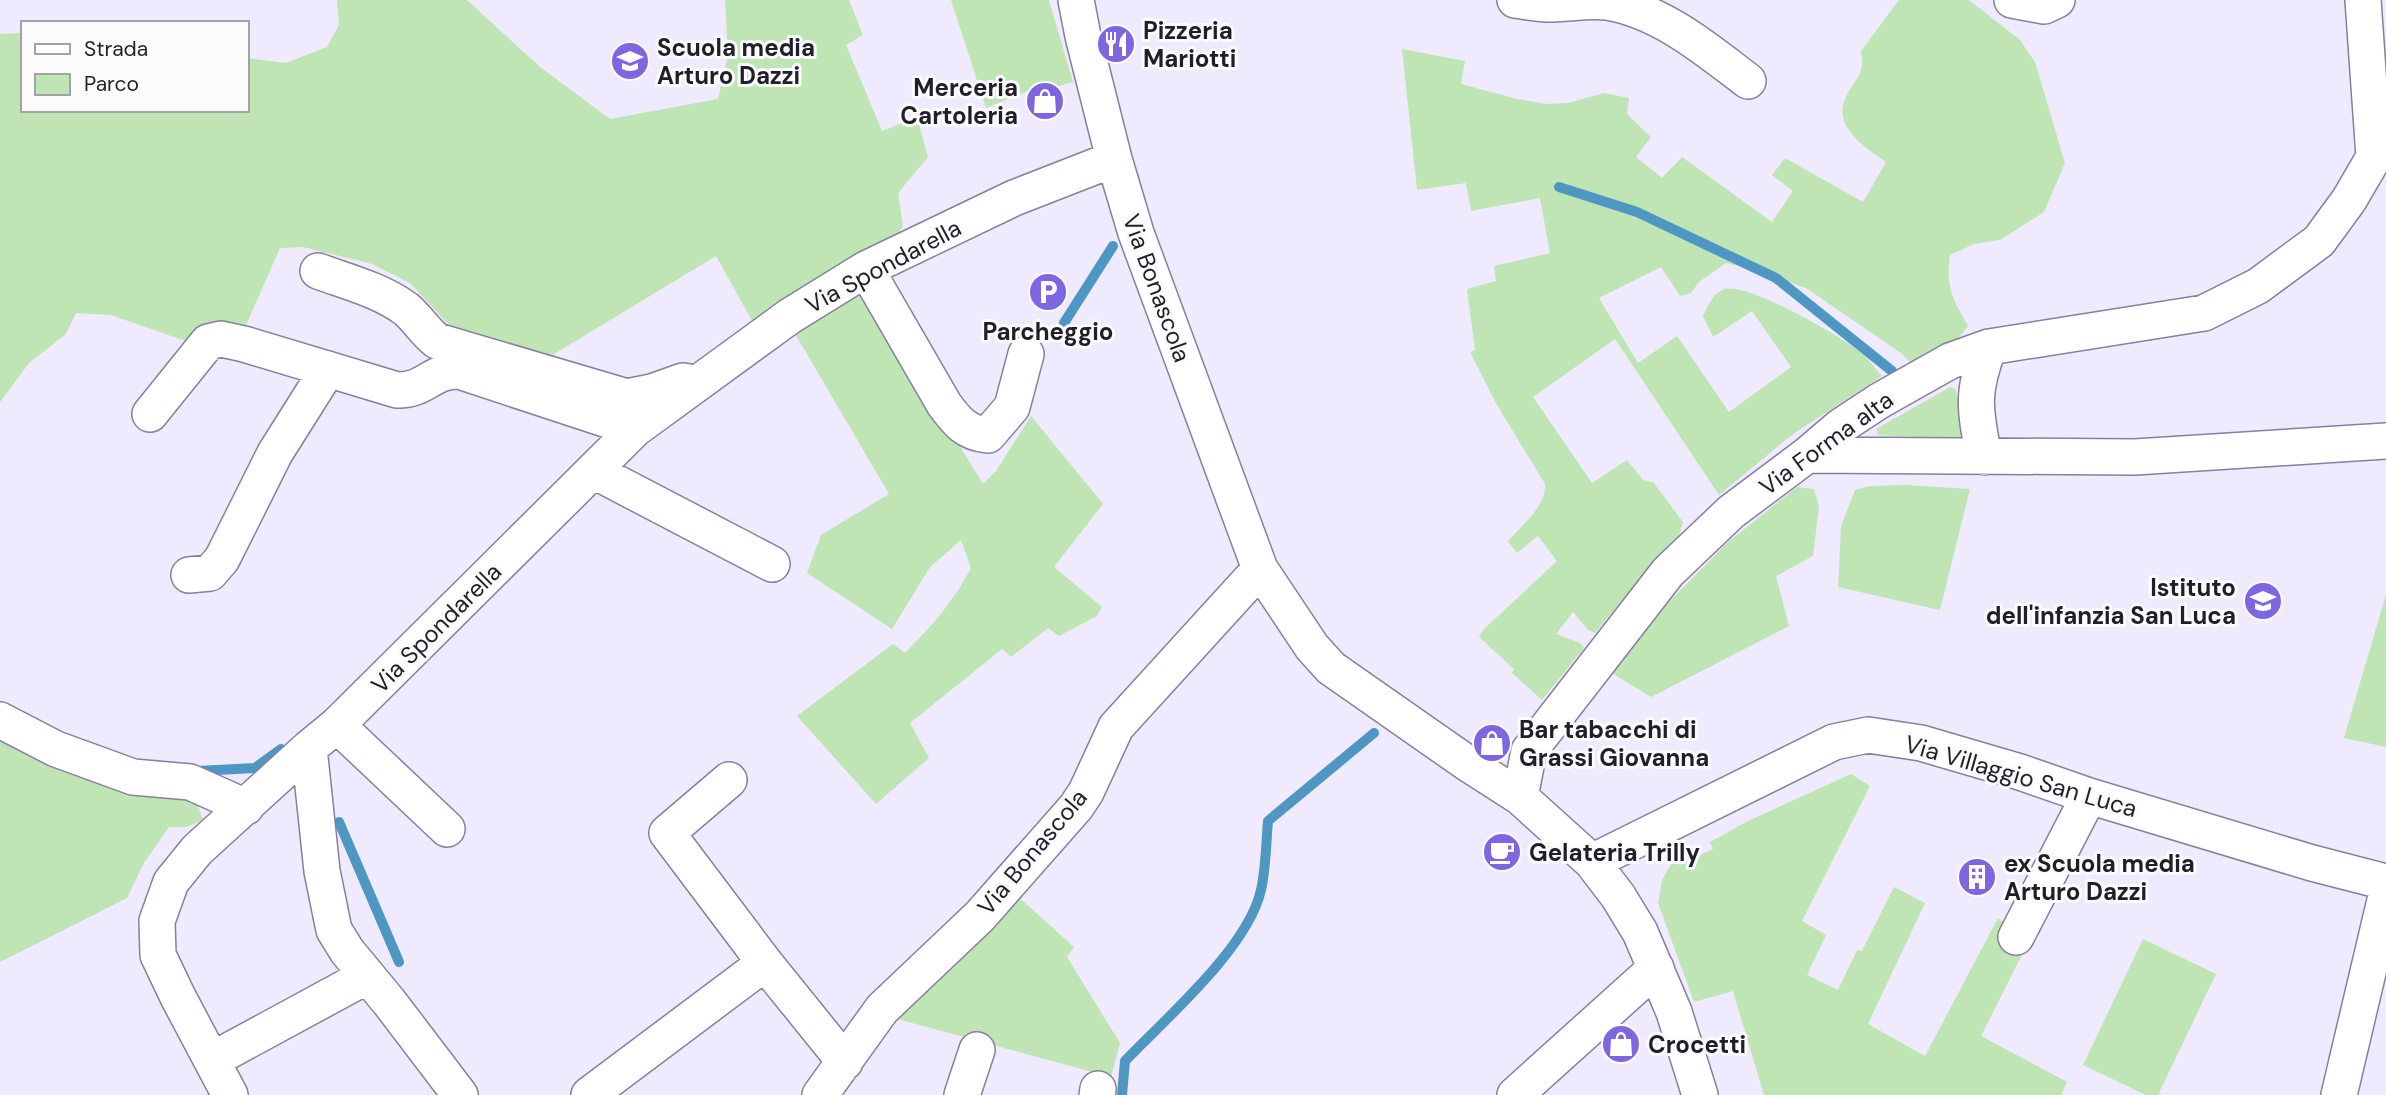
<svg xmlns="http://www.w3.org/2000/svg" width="2386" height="1095" font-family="'DM Sans',sans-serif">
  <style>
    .green { fill: #bee5b3 }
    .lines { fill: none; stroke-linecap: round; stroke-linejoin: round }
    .stream { stroke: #4f97c3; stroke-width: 10 }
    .minor-casing { stroke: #867f9d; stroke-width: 38 }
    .minor { stroke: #fff; stroke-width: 35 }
    .labels { text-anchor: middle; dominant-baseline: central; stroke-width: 6; stroke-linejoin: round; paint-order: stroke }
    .poi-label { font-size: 24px; font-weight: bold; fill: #201e29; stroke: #fafbfa; text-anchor: start }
    .street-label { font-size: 24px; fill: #201e29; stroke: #fafbfa }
  </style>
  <rect width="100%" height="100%" fill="#efeafe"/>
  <path class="green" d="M337 0H467L540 67 610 119 718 99 728 55 725 0H849L863 35 846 45 882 131 917 117 928 157 898 193 903 226 889 250 756 328 716 256 549 357 498 345 450 326 410 283 372 264 303 247 280 248 243 332 197 345 111 315 76 313 66 334 29 363 0 402V34L23 33V110H247V58L286 63 327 47 339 25Z
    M951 0H1049L1073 82 1048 89 1045 84 986 108Z
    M1899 0H1969L2020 40 2035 62 2065 163 2044 212 2000 240 1974 244 1950 255C1946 289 1952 297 1968 326 1956 345 1935 357 1917 369L1901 353 1806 288 1751 269 1726 263 1699 282 1691 293 1680 296 1661 267 1599 298 1638 363 1677 336 1729 412 1791 367 1752 311 1713 337 1703 316C1708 306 1712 295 1722 290 1743 279 1841 336 1860 352 1868 358 1875 368 1882 376L1793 434 1719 495 1615 339 1533 397 1592 483 1627 460 1643 480 1653 482 1683 522 1678 540 1655 560 1595 633 1588 630 1573 612 1556 634 1580 643 1584 648 1542 700 1512 673 1514 669 1479 637 1484 629 1557 561 1538 536 1517 553 1508 541C1522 525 1546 507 1545 484L1497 405 1470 352 1475 350 1467 289 1496 281 1494 266 1550 253 1540 198 1471 211 1466 183 1417 190 1402 49 1465 61 1461 84 1517 99 1547 104 1568 103 1604 93 1629 98 1627 114 1651 137 1636 157 1662 178 1682 157 1772 222 1793 191 1772 175 1785 158 1863 202 1886 162C1866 148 1831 126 1846 97 1856 76 1865 77 1861 51Z
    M864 290 983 484 996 471 1031 416 1103 504 1054 567 1102 607 1097 616 1059 636 1048 628 1011 657 1002 649 910 723 929 758 876 804 797 716 893 644 905 653C931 627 954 601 971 568L961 540 930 567 892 629 807 573 821 535 889 494 794 332Z
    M1950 387 1955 389 1965 425 1963 436 1955 439 1878 435 1876 429Z
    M1906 485 1970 489 1940 610 1838 587 1841 526 1855 490 1870 486Z
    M1797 487 1814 489 1819 506 1813 556 1776 576 1789 626 1651 697 1610 672 1665 606 1727 543Z
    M2386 594V747L2344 738Z
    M0 729 196 799 203 820 186 827H169L144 863 127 898 0 962Z
    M1851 774 1870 786 1802 921 1826 935 1807 975 1838 990 1857 950 1862 951 1894 887 1925 903 1868 1024 1925 1056 1998 918 2029 941 1981 1036 2067 1082 2061 1095H1764L1733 991 1694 1002 1658 903 1662 880 1675 858 1679 865 1713 849 1710 842 1748 821Z
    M1014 893 1074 947 1067 957 1120 1043 1111 1077 890 1017Z
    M2143 939 2216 974 2158 1095H2146L2083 1065Z"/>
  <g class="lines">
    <path class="stream" d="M1559 187 1637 212 1776 278 1892 371
      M1064 323 1113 246
      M197 771 255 768 281 749
      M339 822 399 962
      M1122 1095 1125 1061C1166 1018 1248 948 1261 890 1266 868 1266 843 1268 821L1374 733"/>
    <defs>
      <path id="minor" d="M1076 0 1083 36 1114 159 1136 233 1260 569 1312 647 1331 668 1467 763 1520 797 1592 862 1618 896 1640 932 1674 1012 1700 1095
        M1515 0C1525 1 1536 4 1547 4 1567 4 1587 0 1607 2 1661 11 1706 49 1748 81
        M2012 0 2044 6 2057 0
        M866 269 944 404C957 422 966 433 988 435L1012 407 1026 354
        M318 271C348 282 380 290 406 309 417 318 425 332 437 341L627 397 652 392 683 381 688 382
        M150 414 208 342 221 339 244 344 397 390C425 391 432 370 459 371L635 429
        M1807 455 2135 457 2386 441
        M1984 457C1975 410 1971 393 1989 347
        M594 471 772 564
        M189 575 210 573 222 559 275 453 328 369
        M0 720 56 749 133 777 190 782 246 807
        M337 725 447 829
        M309 748 322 871 334 930 347 951 390 1003 460 1095
        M729 780 667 833 765 963 845 1062
        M1520 797 1529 751 1668 572 1731 512 1807 455 1841 426 1879 401 1950 361 1989 347 2204 313 2258 286 2319 241 2349 200 2374 157 2363 0
        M1592 862 1834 742 1868 735 1921 743 2020 772 2089 796 2312 863 2386 882
        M2016 937 2089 796
        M212 1060 367 976
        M230 1095 178 997 158 955 157 921 171 882 197 850 309 748 337 725 635 429 790 316 866 269 1014 198 1114 159
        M589 1095 765 963
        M820 1095 882 1009 980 916 1076 807 1086 792 1116 727 1260 569
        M962 1095 977 1050
        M1097 1095 1098 1089
        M1515 1095 1656 968
        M2339 1095 2386 896"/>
    </defs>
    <use href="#minor" class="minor-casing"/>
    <use href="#minor" class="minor"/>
  </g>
  <defs>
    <symbol id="restaurant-disc" viewBox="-11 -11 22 22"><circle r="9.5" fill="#7e66e1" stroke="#fafbfa"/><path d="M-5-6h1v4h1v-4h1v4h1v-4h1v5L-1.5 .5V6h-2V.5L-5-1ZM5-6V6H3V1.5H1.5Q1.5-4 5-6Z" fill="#fff"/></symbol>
    <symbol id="school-disc" viewBox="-11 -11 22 22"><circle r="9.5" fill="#7e66e1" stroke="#fafbfa"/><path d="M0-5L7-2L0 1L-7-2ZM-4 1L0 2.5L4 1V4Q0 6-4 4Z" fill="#fff"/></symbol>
    <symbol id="shop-disc" viewBox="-11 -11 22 22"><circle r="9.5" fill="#7e66e1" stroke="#fafbfa"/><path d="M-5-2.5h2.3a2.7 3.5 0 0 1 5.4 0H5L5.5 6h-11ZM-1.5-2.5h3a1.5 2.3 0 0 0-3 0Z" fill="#fff"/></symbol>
    <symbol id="parking-disc" viewBox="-11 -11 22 22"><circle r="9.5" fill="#7e66e1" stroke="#fafbfa"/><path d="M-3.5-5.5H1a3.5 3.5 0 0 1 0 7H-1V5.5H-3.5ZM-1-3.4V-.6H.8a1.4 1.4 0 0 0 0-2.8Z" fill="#fff"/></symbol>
    <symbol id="cafe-disc" viewBox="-11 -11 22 22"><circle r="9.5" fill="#7e66e1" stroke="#fafbfa"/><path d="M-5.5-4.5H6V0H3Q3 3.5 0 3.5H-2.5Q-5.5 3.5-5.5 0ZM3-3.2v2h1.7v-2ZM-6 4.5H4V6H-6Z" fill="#fff"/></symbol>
    <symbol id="building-disc" viewBox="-11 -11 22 22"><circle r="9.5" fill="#7e66e1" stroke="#fafbfa"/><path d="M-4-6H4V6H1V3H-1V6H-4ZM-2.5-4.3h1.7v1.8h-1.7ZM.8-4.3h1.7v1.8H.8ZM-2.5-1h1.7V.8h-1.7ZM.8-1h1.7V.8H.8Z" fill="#fff"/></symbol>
  </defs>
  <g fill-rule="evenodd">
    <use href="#restaurant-disc" x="1094" y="22" width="44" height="44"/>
    <use href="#school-disc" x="608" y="39" width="44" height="44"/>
    <use href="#shop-disc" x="1023" y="79" width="44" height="44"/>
    <use href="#parking-disc" x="1026" y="270" width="44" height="44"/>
    <use href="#school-disc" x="2241" y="579" width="44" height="44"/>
    <use href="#shop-disc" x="1470" y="721" width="44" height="44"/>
    <use href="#cafe-disc" x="1480" y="830" width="44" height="44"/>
    <use href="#building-disc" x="1955" y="855" width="44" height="44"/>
    <use href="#shop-disc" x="1599" y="1022" width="44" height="44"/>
  </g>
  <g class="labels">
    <g class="poi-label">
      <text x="1143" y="30">Pizzeria<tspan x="1143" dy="28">Mariotti</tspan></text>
      <text x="657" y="47">Scuola media<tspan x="657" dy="28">Arturo Dazzi</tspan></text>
      <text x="1018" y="87" text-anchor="end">Merceria<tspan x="1018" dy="28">Cartoleria</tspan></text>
      <text x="1048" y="331" text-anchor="middle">Parcheggio</text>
      <text x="2236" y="587" text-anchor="end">Istituto<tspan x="2236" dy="28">dell'infanzia San Luca</tspan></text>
      <text x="1519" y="729">Bar tabacchi di<tspan x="1519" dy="28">Grassi Giovanna</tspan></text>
      <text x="1529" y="852">Gelateria Trilly</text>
      <text x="2004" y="863">ex Scuola media<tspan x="2004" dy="28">Arturo Dazzi</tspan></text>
      <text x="1648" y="1044">Crocetti</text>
    </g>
    <g class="street-label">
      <text transform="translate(883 266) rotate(-28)">Via Spondarella</text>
      <text transform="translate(1157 288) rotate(70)">Via Bonascola</text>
      <text transform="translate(1826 443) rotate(-36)">Via Forma alta</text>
      <text transform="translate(436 628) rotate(-45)">Via Spondarella</text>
      <text transform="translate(2021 776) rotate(16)">Via Villaggio San Luca</text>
      <text transform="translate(1032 852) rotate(-50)">Via Bonascola</text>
    </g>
  </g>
  <rect x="21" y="21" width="228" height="91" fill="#fafbfa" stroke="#a3a3a6" stroke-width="2"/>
  <rect x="35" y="44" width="35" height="10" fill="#ffffff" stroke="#a3a3a6" stroke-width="2"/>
  <text x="84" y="56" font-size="21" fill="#201e29">Strada</text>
  <rect x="35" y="74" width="35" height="21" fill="#bee5b3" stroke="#a3a3a6" stroke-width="2"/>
  <text x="84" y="91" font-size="21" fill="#201e29">Parco</text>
</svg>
